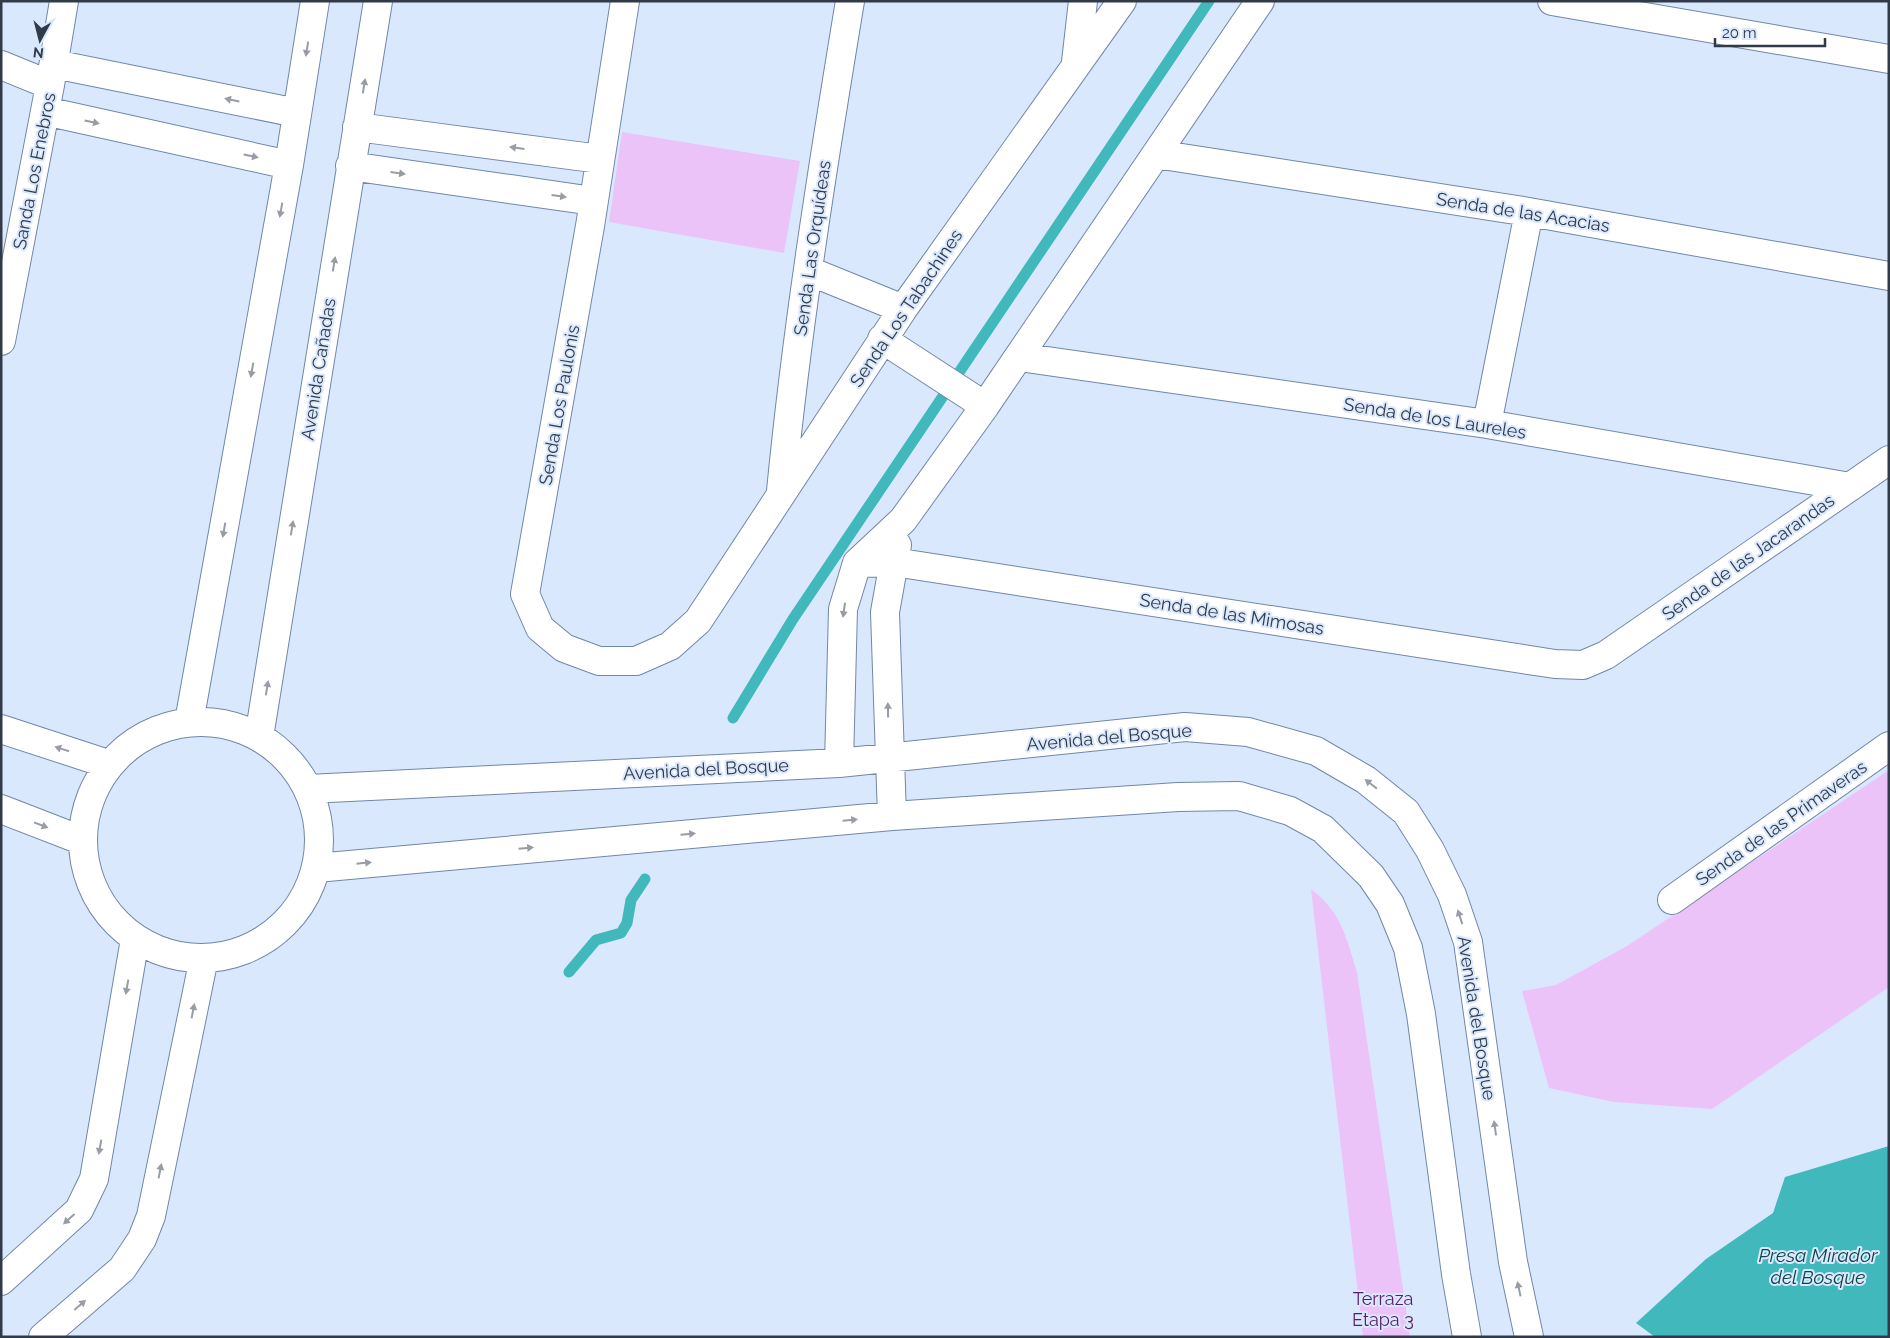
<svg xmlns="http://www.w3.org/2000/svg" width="1890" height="1338" font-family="Raleway,sans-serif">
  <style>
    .green { fill: #ecc3f8 }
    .water { fill: #40b8bc }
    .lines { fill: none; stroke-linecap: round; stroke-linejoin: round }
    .stream { stroke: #40b8bc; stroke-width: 11 }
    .minor-casing { stroke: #7187a8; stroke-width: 30 }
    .minor { stroke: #fff; stroke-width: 28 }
    .oneway { fill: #989ca4 }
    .labels { text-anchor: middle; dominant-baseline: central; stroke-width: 4; stroke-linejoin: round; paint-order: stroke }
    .street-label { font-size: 18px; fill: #313a49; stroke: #dae8fe }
    .park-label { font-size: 18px; fill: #581c68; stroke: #dae8fe }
    .water-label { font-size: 19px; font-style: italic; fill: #0f4547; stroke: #dae8fe }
  </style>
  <rect width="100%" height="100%" fill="#dae8fe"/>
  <path class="green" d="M622 132 800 161 784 253 609 222Z
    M1889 770V987L1712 1109 1614 1102 1549 1088 1522 991 1556 985 1627 946Z
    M1311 889C1342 913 1346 937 1357 972L1410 1337H1363Z"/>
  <path class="water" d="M1889 1146V1337H1655L1636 1323 1706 1259 1773 1213 1785 1177Z"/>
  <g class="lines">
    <path class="stream" d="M733 718 793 619 1209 1
      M569 972 596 940 621 933 627 923 631 900 645 879"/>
    <defs>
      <path id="minor" d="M625 1 590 226 525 594 540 628 564 648 599 661H636L670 646 698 621 903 309 1122 1
        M1552 1 1889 59
        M1076 62 1083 1
        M54 64 297 113
        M1 65 50 85
        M45 111 289 165
        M357 127 600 159
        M1156 154 1529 212 1889 276
        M350 166 593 201
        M809 271 903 309
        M882 339 985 406
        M1 341 50 85 64 1
        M1019 357 1487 424 1850 487
        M1487 424 1529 212
        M781 491C797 327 823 164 850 1
        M857 563 894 562 1555 664 1583 665 1606 655 1889 460
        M189 722 289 165 315 1
        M83 840a118 118 0 1 1 236 0a118 118 0 1 1-236 0Z
        M1 729 108 764
        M259 737 378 1
        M839 763 843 609 857 563 903 520 985 406 1260 1
        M308 789 839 763 1185 727 1248 732 1316 751 1366 780 1406 812 1430 850 1452 895 1468 942 1513 1262 1529 1337
        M1 809 81 840
        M892 816 885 612 897 545
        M316 868 892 816 1178 797 1239 796 1290 811 1323 829 1371 876 1390 904 1408 948 1421 1014 1456 1274 1467 1337
        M1672 900 1889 746
        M1 1281 79 1210 94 1179 135 939
        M43 1337 122 1269 142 1239 151 1216 204 958"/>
    </defs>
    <use href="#minor" class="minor-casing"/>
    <use href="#minor" class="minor"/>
  </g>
  <defs><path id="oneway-solid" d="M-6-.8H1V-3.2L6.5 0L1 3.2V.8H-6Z" transform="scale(1.25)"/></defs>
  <g class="oneway">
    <use href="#oneway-solid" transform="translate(307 49) rotate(99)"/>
    <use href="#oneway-solid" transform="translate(364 86) rotate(-81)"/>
    <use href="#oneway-solid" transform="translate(232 100) rotate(-168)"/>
    <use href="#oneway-solid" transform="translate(92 122) rotate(12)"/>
    <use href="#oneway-solid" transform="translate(517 148) rotate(-172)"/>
    <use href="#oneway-solid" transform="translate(251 156) rotate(12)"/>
    <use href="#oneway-solid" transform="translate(398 173) rotate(8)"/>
    <use href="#oneway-solid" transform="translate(559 196) rotate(8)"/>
    <use href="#oneway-solid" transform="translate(281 210) rotate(100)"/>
    <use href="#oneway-solid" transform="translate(334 264) rotate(-81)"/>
    <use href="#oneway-solid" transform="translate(252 370) rotate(100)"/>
    <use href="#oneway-solid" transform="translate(292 528) rotate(-81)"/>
    <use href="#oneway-solid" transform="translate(224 530) rotate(100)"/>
    <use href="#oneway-solid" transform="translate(844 610) rotate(98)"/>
    <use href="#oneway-solid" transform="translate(267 688) rotate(-81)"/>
    <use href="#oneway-solid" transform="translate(888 710) rotate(-91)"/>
    <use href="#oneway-solid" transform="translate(62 749) rotate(-162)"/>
    <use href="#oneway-solid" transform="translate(1371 784) rotate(-142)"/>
    <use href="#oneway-solid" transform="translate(850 820) rotate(-5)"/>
    <use href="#oneway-solid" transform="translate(41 825) rotate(21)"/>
    <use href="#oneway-solid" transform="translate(688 834) rotate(-5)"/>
    <use href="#oneway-solid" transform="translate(526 848) rotate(-5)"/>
    <use href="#oneway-solid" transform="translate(364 863) rotate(-6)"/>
    <use href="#oneway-solid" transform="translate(1460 917) rotate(-108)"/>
    <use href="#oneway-solid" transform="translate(127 987) rotate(100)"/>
    <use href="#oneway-solid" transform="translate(193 1011) rotate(-79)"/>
    <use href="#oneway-solid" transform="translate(1495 1128) rotate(-98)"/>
    <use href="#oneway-solid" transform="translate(100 1147) rotate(100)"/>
    <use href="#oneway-solid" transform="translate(160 1171) rotate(-79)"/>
    <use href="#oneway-solid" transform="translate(69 1219) rotate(138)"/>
    <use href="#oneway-solid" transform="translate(1519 1289) rotate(-102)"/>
    <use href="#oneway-solid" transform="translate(80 1305) rotate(-41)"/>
  </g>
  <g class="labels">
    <g class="street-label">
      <text transform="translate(34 171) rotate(-79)">Sanda Los Enebros</text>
      <text transform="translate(1523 212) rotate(9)">Senda de las Acacias</text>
      <text transform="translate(812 248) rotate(-82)">Senda Las Orquídeas</text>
      <text transform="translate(906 308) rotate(-56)">Senda Los Tabachines</text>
      <text transform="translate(318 369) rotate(-81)">Avenida Cañadas</text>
      <text transform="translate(559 405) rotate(-80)">Senda Los Paulonis</text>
      <text transform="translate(1435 418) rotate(9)">Senda de los Laureles</text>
      <text transform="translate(1748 557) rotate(-35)">Senda de las Jacarandas</text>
      <text transform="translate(1232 614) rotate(9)">Senda de las Mimosas</text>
      <text transform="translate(1109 737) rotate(-5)">Avenida del Bosque</text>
      <text transform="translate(706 769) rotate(-3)">Avenida del Bosque</text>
      <text transform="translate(1781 823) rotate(-35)">Senda de las Primaveras</text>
      <text transform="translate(1477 1018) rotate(81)">Avenida del Bosque</text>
    </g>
    <g class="park-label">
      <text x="1383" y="1298">Terraza<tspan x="1383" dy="21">Etapa 3</tspan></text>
    </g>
    <g class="water-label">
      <text x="1818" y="1255">Presa Mirador<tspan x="1818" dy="22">del Bosque</tspan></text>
    </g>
  </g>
  <rect width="1890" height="1338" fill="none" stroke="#313a49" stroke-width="5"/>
  <g transform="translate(40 40) rotate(187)" stroke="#dae8fe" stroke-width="4" paint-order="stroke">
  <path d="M0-4L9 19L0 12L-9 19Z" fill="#313a49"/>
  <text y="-8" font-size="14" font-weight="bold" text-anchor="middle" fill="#313a49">N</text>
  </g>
  <path d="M1715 38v8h110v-8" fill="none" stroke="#313a49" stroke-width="2.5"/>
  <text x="1722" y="38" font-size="15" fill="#313a49" stroke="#dae8fe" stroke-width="4" paint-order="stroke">20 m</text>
</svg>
